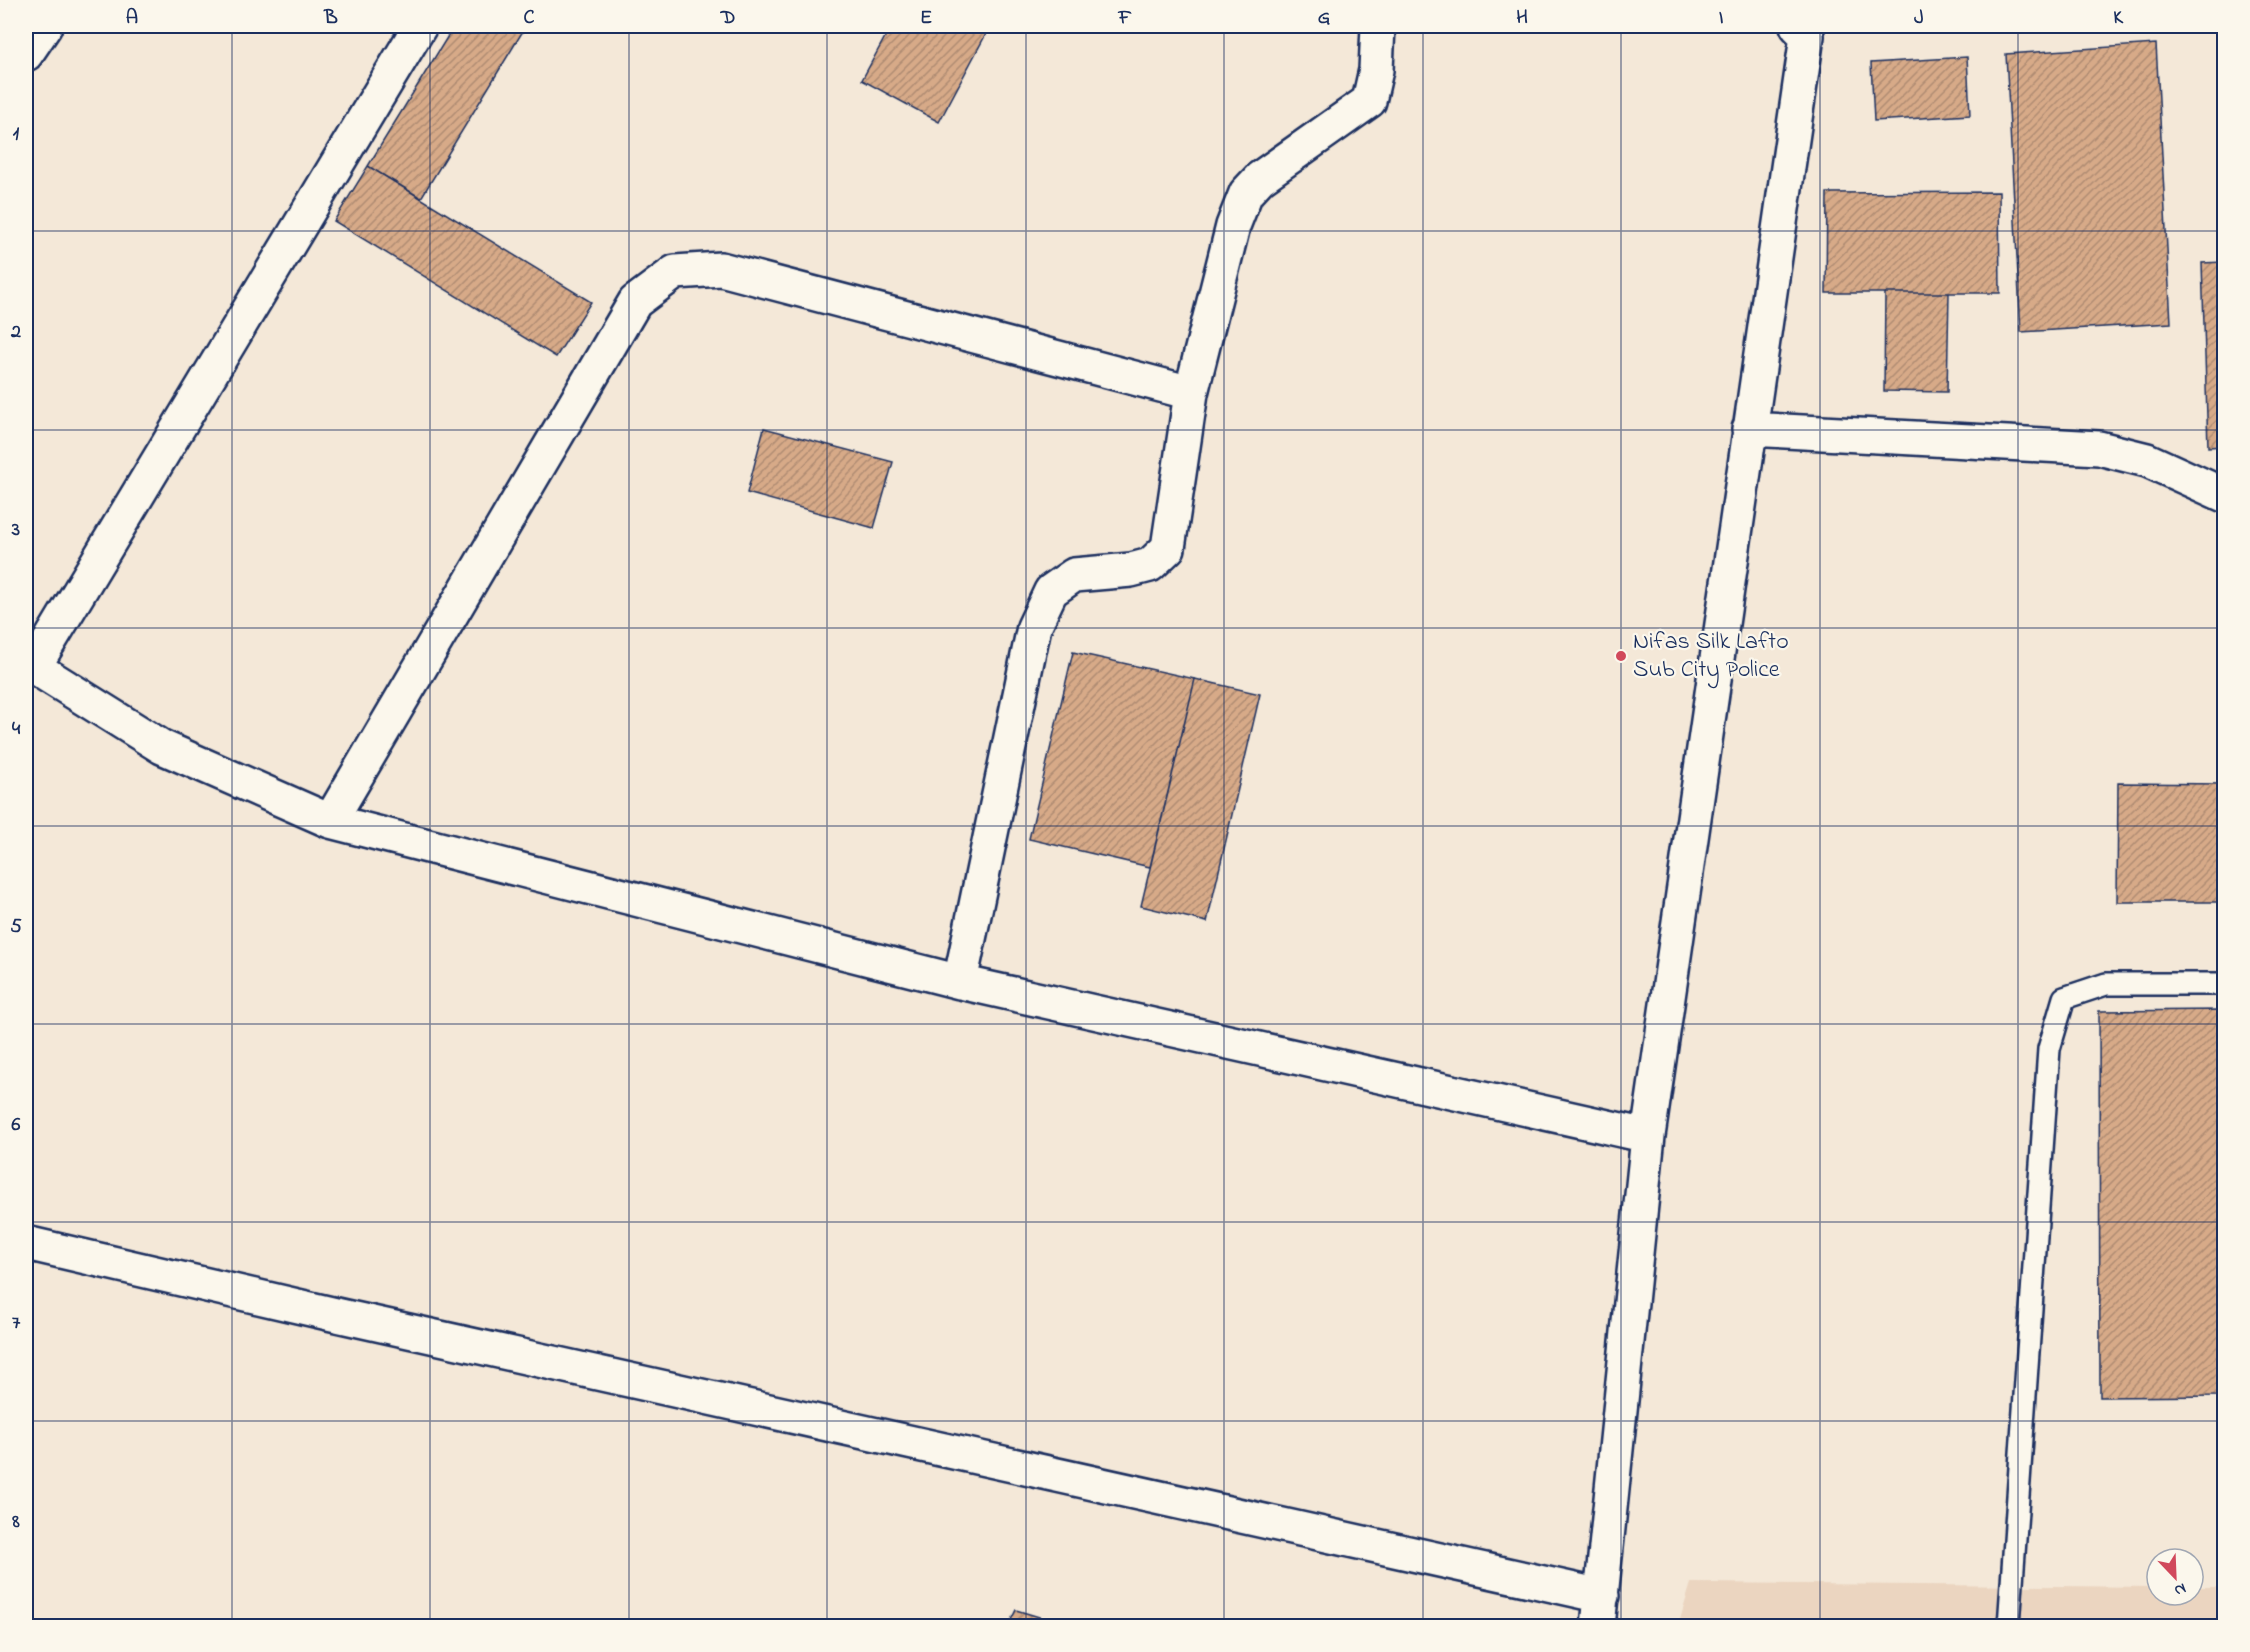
<svg xmlns="http://www.w3.org/2000/svg" width="2250" height="1652" font-family="'Indie Flower',sans-serif">
  <style>
    .built { fill: #ebd5c0 }
    .building { fill: url(#building-hatch); stroke: #1b2f5e; stroke-width: 1.5 }
    .lines { fill: none; stroke-linecap: round; stroke-linejoin: round }
    .service-casing { stroke: #1b2f5e; stroke-width: 26 }
    .minor-casing { stroke: #1b2f5e; stroke-width: 38 }
    .service { stroke: #fbf7ec; stroke-width: 21 }
    .minor { stroke: #fbf7ec; stroke-width: 33 }
    .grid { fill: none; stroke: #1b2f5e; stroke-width: 1.5; stroke-opacity: 0.55 }
    .poi-dot { fill: #d1495b; stroke: #fbf7ec; stroke-width: 2 }
    .labels { text-anchor: middle; dominant-baseline: central; stroke-width: 4.5; stroke-linejoin: round; paint-order: stroke }
    .poi-label { font-size: 24px; fill: #1b2f5e; stroke: #fbf7ec; text-anchor: start }
    .neatline { fill: none; stroke: #1b2f5e; stroke-width: 2 }
    .grid-label { font-size: 20px; text-anchor: middle; font-weight: bold; fill: #1b2f5e }
  </style>
  <defs>
    <pattern id="building-hatch" width="6" height="6" patternUnits="userSpaceOnUse" patternTransform="scale(1.5)"><rect width="6" height="6" fill="#d7aa88"/><path d="M-1 1l2-2M0 6l6-6M5 7l2-2" fill="none" stroke="#ae8b72"/></pattern>
  </defs>
  <rect width="100%" height="100%" fill="#f4e8d8"/>
  <filter id="ink" filterUnits="userSpaceOnUse"><feTurbulence type="fractalNoise" baseFrequency=".0167" numOctaves="2"/><feDisplacementMap in="SourceGraphic" scale="12" xChannelSelector="R" yChannelSelector="G"/><feConvolveMatrix kernelMatrix="1 2 1 2 8 2 1 2 1" color-interpolation-filters="sRGB"/></filter>
  <g filter="url(#ink)">
    <path class="built" d="M1691 1583 2157 1587V1595H2193V1587H2224V1626H1678Z"/>
    <path class="building" d="M454 26H526L421 198 368 166Z
      M739 26H756L752 33Z
      M891 26H976L987 32 939 122 862 80Z
      M2156 44 2171 323 2021 332 2006 54Z
      M1967 57 1970 115 1874 121 1871 63Z
      M368 166 591 302 556 357 334 221Z
      M1999 192 2000 293H1826L1827 193Z
      M2224 262V446L2208 447 2202 263Z
      M1885 293H1949L1947 392 1884 391Z
      M764 428 893 462 874 528 747 493Z
      M1073 652 1195 679 1150 867 1029 839Z
      M1195 679 1260 694 1207 922 1141 906Z
      M2118 783 2224 784V902H2117Z
      M2224 1010V1396L2100 1397 2099 1011Z
      M1016 1610 1069 1626H1008Z"/>
    <g class="lines">
      <defs>
        <path id="service" d="M2009 1626 2049 1049 2064 998 2106 984H2224"/>
        <path id="minor" d="M26 54 45 26
          M1749 429 2099 448 2147 460 2224 495
          M26 663 34 667 420 26
          M34 667 162 747 330 821 960 982 1648 1136
          M330 821 635 302 675 272 721 269 1191 393
          M960 982 1034 627 1051 591 1074 575 1131 570 1150 565 1168 548 1191 393 1233 226 1246 193 1260 178 1369 101 1376 70 1378 26
          M26 1243 332 1314 1602 1596
          M1598 1626 1648 1136 1807 36 1797 26"/>
      </defs>
      <use href="#service" class="service-casing"/>
      <use href="#minor" class="minor-casing"/>
      <use href="#service" class="service"/>
      <use href="#minor" class="minor"/>
    </g>
  </g>
  <path class="grid" d="M232 26V1626M430 26V1626M629 26V1626M827 26V1626M1026 26V1626M1224 26V1626M1423 26V1626M1621 26V1626M1820 26V1626M2018 26V1626M26 231H2224M26 430H2224M26 628H2224M26 826H2224M26 1024H2224M26 1222H2224M26 1421H2224"/>
  <circle class="poi-dot" cx="1621" cy="656" r="6"/>
  <g class="labels">
    <g class="poi-label">
      <text x="1633" y="642">Nifas Silk Lafto<tspan x="1633" dy="28">Sub City Police</tspan></text>
    </g>
  </g>
  <rect width="2250" height="1652" fill="none" stroke="#fbf7ec" stroke-width="66"/>
  <g transform="translate(2175 1577) rotate(157)"><circle r="28" fill="#fbf7ec" stroke="#a1a7b3" stroke-width="1.5"/>
  <path d="M0-4.5L10 22L0 15L-10 22Z" fill="#d1495b"/>
  <text y="-9" font-size="16" font-weight="bold" text-anchor="middle" fill="#1b2f5e">N</text>
  </g>
  <rect x="33" y="33" width="2184" height="1586" class="neatline"/>
  <g class="grid-label">
    <text x="132" y="23">A</text>
    <text x="331" y="23">B</text>
    <text x="529" y="23">C</text>
    <text x="728" y="23">D</text>
    <text x="926" y="23">E</text>
    <text x="1125" y="23">F</text>
    <text x="1324" y="23">G</text>
    <text x="1522" y="23">H</text>
    <text x="1721" y="23">I</text>
    <text x="1919" y="23">J</text>
    <text x="2118" y="23">K</text>
    <text x="16" y="139">1</text>
    <text x="16" y="337">2</text>
    <text x="16" y="535">3</text>
    <text x="16" y="734">4</text>
    <text x="16" y="932">5</text>
    <text x="16" y="1130">6</text>
    <text x="16" y="1328">7</text>
    <text x="16" y="1527">8</text>
  </g>
</svg>
